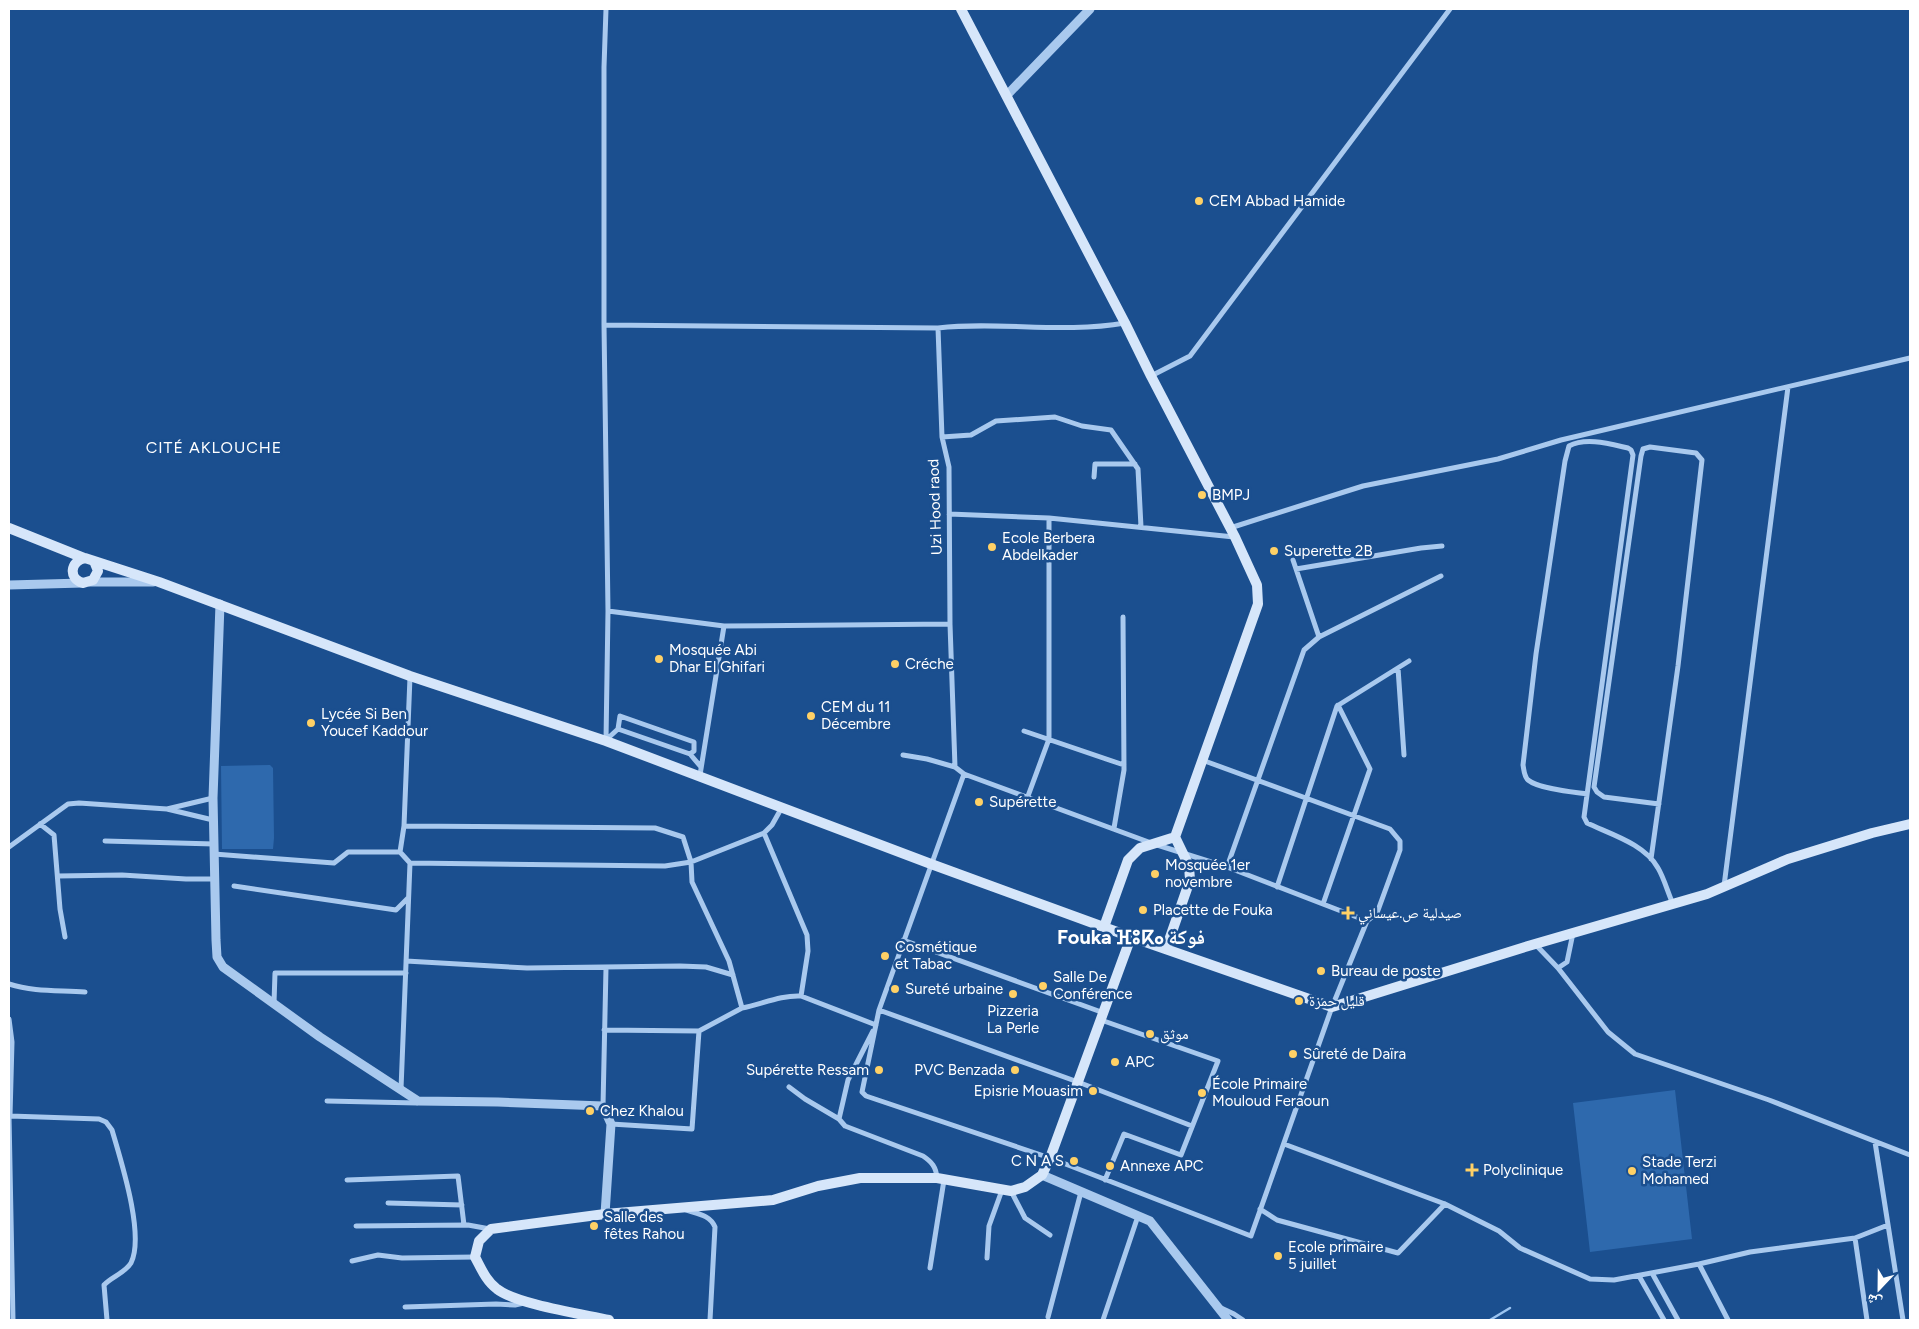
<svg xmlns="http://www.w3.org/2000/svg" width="1919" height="1329" font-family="Figtree,'Noto Naskh Arabic','Noto Sans Tifinagh',sans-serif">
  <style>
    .green { fill: #2e69ad }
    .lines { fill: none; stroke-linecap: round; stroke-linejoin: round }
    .stream { stroke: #9cc4f0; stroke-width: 2.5 }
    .minor { stroke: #a9c9ee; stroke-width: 5 }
    .tertiary { stroke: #a9c9ee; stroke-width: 9 }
    .secondary { stroke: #d6e6fa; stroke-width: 10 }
    .poi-dot { fill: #ffd166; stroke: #1b4f8f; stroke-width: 2 }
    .labels { text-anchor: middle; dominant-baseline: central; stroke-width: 5; stroke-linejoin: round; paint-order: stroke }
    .poi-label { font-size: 15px; fill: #fff; stroke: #1b4f8f; text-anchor: start }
    .street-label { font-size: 15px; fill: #fff; stroke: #1b4f8f }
    .neighbourhood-label { font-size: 16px; letter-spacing: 1px; fill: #fff; stroke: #1b4f8f }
    .district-label { font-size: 20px; font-weight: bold; fill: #fff; stroke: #1b4f8f }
  </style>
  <rect width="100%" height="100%" fill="#1b4f8f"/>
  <path class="green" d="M270 765 273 768 274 838 273 849H222L221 766Z
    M1675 1090 1692 1239 1590 1252 1573 1103Z"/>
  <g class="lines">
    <path class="stream" d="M1490 1320 1510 1308"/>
    <path class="minor" d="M1125 323C1062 334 1000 321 938 328L942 437 949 467 950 624 955 767 964 774 879 1010 862 1092 866 1096 1050 1158 1251 1236 1332 1007 1367 921 1377 913 1400 850V841L1390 829 1202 760
      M604 325 938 328
      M1151 376 1190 356 1450 9
      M942 437 971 435 996 421 1055 417 1082 426 1111 430 1138 469 1141 527
      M1094 477 1095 464H1135
      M949 514 1049 518 1234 537
      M1230 528 1363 486 1498 459 1561 440 1910 358
      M1296 569 1421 548 1442 546
      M608 611 724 626 950 624
      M1319 637 1441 576
      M1398 668 1404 755
      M618 729 620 716 694 742V751L690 754
      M1024 731 1124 765
      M606 740 608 611 604 325V67L606 9
      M606 740 618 729 690 754 701 767
      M903 755 927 759 955 767
      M964 774 1154 844 1227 867 1367 921
      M700 775 724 626
      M1587 794C1573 792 1539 789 1528 780 1524 776 1524 770 1523 765L1536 654 1565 461 1569 446C1586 437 1610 444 1628 448L1631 450 1633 455 1584 817 1587 823C1610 834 1645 844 1658 868 1664 878 1668 893 1673 904
      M1028 796 1049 739V518
      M213 820 167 809 213 798
      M40 824 54 835 60 909 65 937
      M404 826 655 828 683 837 691 862 692 882 729 961 742 1008 699 1031 692 1129 611 1124
      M1114 828 1124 770 1123 617
      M764 833 807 935 808 951 801 996
      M105 841 214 844
      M9 847 68 804 79 803 167 809
      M214 854 334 863 348 852H400
      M1651 859 1678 666 1702 460 1696 453 1650 447 1643 449 1641 456 1594 787 1597 792 1604 797 1659 804
      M410 863 665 866 691 862 764 833 772 825 781 809
      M1227 867 1304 650 1319 637 1293 560
      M58 876 122 875 186 879H214
      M234 886 396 910 408 898
      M1724 886 1788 387
      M1277 887 1337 706 1409 661
      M1323 904 1370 769 1338 705
      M903 940 1104 1013
      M1535 944 1558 968 1567 962 1573 933
      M406 961 527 968 680 966 706 967 733 975
      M1558 968 1608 1032 1635 1054 1769 1100 1910 1155
      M9 984C34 992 59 990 85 992
      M274 1003 275 973H406
      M742 1008C762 1004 781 995 801 996L876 1025
      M879 1010 1078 1082 1192 1126
      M9 1019 12 1042 10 1116 99 1119 106 1122 112 1130C121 1161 145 1235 131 1263 125 1273 111 1277 104 1285L107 1320
      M1101 1020 1218 1061 1181 1155 1124 1134 1105 1180
      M604 1030 699 1031
      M873 1031 848 1080 839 1119 845 1126 923 1156C932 1162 936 1167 937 1178
      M789 1087 805 1099 839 1119
      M401 1089 410 863 400 852 404 826 410 677
      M327 1101 417 1103 418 1101
      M603 1106 606 968
      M9 1116 13 1320
      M1875 1142 1903 1320
      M1284 1144 1445 1204 1499 1231 1520 1248 1590 1279 1614 1280 1699 1264 1750 1252 1855 1238 1888 1225
      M347 1180 458 1176 464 1225
      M1011 1191 1025 1218 1050 1235
      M388 1203 462 1205
      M1260 1209 1277 1220 1398 1253 1445 1204
      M686 1210C698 1214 710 1215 715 1227L710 1320
      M356 1226 468 1225 490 1229
      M1855 1238 1867 1320
      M987 1258 989 1226 1002 1190
      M352 1261 378 1255 402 1258 475 1257
      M1699 1264 1728 1320
      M930 1268 944 1180
      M1652 1273 1678 1320
      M1639 1276 1664 1320
      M405 1307 496 1304 515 1305 524 1303
      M1219 1307 1234 1314 1243 1320
      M1048 1317 1081 1192
      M1103 1320 1138 1216"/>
    <path class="tertiary" d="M1007 95 1090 9
      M90 582H153
      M9 585 83 583
      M220 604 213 798 216 940 217 957 223 967 320 1037 418 1101 498 1102 603 1106 611 1124 605 1214
      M1042 1175 1150 1221 1228 1320"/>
    <path class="secondary" d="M961 9 1125 323 1151 376 1235 537 1257 585 1258 604 1175 837 1189 866 1190 880 1166 949
      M9 528 84 558
      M94 561 98 571 93 580 83 583C68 579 70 561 85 558L159 582 410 676 606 741 931 864 1131 937 1332 1007 1525 947 1707 894 1788 859 1872 833 1910 824
      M1104 927 1128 860 1140 848 1175 837
      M609 1320C582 1314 516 1304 497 1289 486 1281 481 1268 475 1257L479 1241 491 1229 605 1214 773 1200 818 1186 860 1178H937L1011 1191 1025 1187 1042 1175 1050 1158 1131 937"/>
  </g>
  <g class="poi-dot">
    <circle cx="1199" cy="201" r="5"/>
    <circle cx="1202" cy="495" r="5"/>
    <circle cx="992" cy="547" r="5"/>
    <circle cx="1274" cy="551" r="5"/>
    <circle cx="659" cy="659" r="5"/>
    <circle cx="895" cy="664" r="5"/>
    <circle cx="811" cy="716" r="5"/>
    <circle cx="311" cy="723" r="5"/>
    <circle cx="979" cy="802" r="5"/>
    <circle cx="1155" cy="874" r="5"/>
    <circle cx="1143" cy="910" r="5"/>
    <path d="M1345.5 905.5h5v5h5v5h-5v5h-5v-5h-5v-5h5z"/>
    <circle cx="885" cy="956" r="5"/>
    <circle cx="1321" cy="971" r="5"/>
    <circle cx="1043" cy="986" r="5"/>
    <circle cx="895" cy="989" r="5"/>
    <circle cx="1013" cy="994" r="5"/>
    <circle cx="1299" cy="1001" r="5"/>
    <circle cx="1150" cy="1034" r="5"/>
    <circle cx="1293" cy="1054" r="5"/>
    <circle cx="1115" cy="1062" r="5"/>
    <circle cx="879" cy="1070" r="5"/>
    <circle cx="1015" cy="1070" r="5"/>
    <circle cx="1093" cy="1091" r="5"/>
    <circle cx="1202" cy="1093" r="5"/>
    <circle cx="590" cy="1111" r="5"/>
    <circle cx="1074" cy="1161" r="5"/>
    <circle cx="1110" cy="1166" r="5"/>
    <path d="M1469.5 1162.5h5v5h5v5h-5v5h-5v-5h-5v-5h5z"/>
    <circle cx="1632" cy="1171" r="5"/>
    <circle cx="594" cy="1226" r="5"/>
    <circle cx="1278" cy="1256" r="5"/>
  </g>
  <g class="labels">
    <g class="poi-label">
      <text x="1209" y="201">CEM Abbad Hamide</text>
      <text x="1212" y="495">BMPJ</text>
      <text x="1002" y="538">Ecole Berbera<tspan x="1002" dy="17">Abdelkader</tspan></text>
      <text x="1284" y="551">Superette 2B</text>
      <text x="669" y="650">Mosquée Abi<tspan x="669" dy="17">Dhar El Ghifari</tspan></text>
      <text x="905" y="664">Créche</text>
      <text x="821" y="707">CEM du 11<tspan x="821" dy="17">Décembre</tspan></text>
      <text x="321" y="714">Lycée Si Ben<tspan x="321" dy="17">Youcef Kaddour</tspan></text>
      <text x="989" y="802">Supérette</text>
      <text x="1165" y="865">Mosquée 1er<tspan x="1165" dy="17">novembre</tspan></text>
      <text x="1153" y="910">Placette de Fouka</text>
      <text x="1358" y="913">صيدلية ص.عيساني</text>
      <text x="895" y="947">Cosmétique<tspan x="895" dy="17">et Tabac</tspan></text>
      <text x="1331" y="971">Bureau de poste</text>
      <text x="1053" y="977">Salle De<tspan x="1053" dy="17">Conférence</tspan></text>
      <text x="905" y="989">Sureté urbaine</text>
      <text x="1309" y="1001">قليل حمزة</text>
      <text x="1013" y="1011" text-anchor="middle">Pizzeria<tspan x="1013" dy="17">La Perle</tspan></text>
      <text x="1160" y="1034">موثق</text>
      <text x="1303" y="1054">Sûreté de Daïra</text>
      <text x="1125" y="1062">APC</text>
      <text x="869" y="1070" text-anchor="end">Supérette Ressam</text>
      <text x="1005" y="1070" text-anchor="end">PVC Benzada</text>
      <text x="1212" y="1084">École Primaire<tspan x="1212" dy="17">Mouloud Feraoun</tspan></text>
      <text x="1083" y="1091" text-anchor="end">Episrie Mouasim</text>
      <text x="600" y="1111">Chez Khalou</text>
      <text x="1064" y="1161" text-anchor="end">C N A S</text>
      <text x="1642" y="1162">Stade Terzi<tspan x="1642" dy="17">Mohamed</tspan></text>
      <text x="1120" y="1166">Annexe APC</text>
      <text x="1483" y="1170">Polyclinique</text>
      <text x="604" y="1217">Salle des<tspan x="604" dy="17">fêtes Rahou</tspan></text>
      <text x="1288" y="1247">Ecole primaire<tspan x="1288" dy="17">5 juillet</tspan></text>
    </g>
    <g class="street-label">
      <text transform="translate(935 507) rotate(-92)">Uzi Hood raod</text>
    </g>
    <g class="neighbourhood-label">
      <text x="214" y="447">CITÉ AKLOUCHE</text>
    </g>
    <g class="district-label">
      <text x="1131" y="937">Fouka ⴼⵓⴽⴰ فوكة</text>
    </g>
  </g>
  <rect width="1919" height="1329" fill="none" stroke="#ffffff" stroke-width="20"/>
  <g transform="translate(1879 1289) rotate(202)" stroke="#1b4f8f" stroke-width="4" paint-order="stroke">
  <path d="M0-4L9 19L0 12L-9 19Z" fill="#ffffff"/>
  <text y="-8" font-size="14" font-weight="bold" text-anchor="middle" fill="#ffffff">ش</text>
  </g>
</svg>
